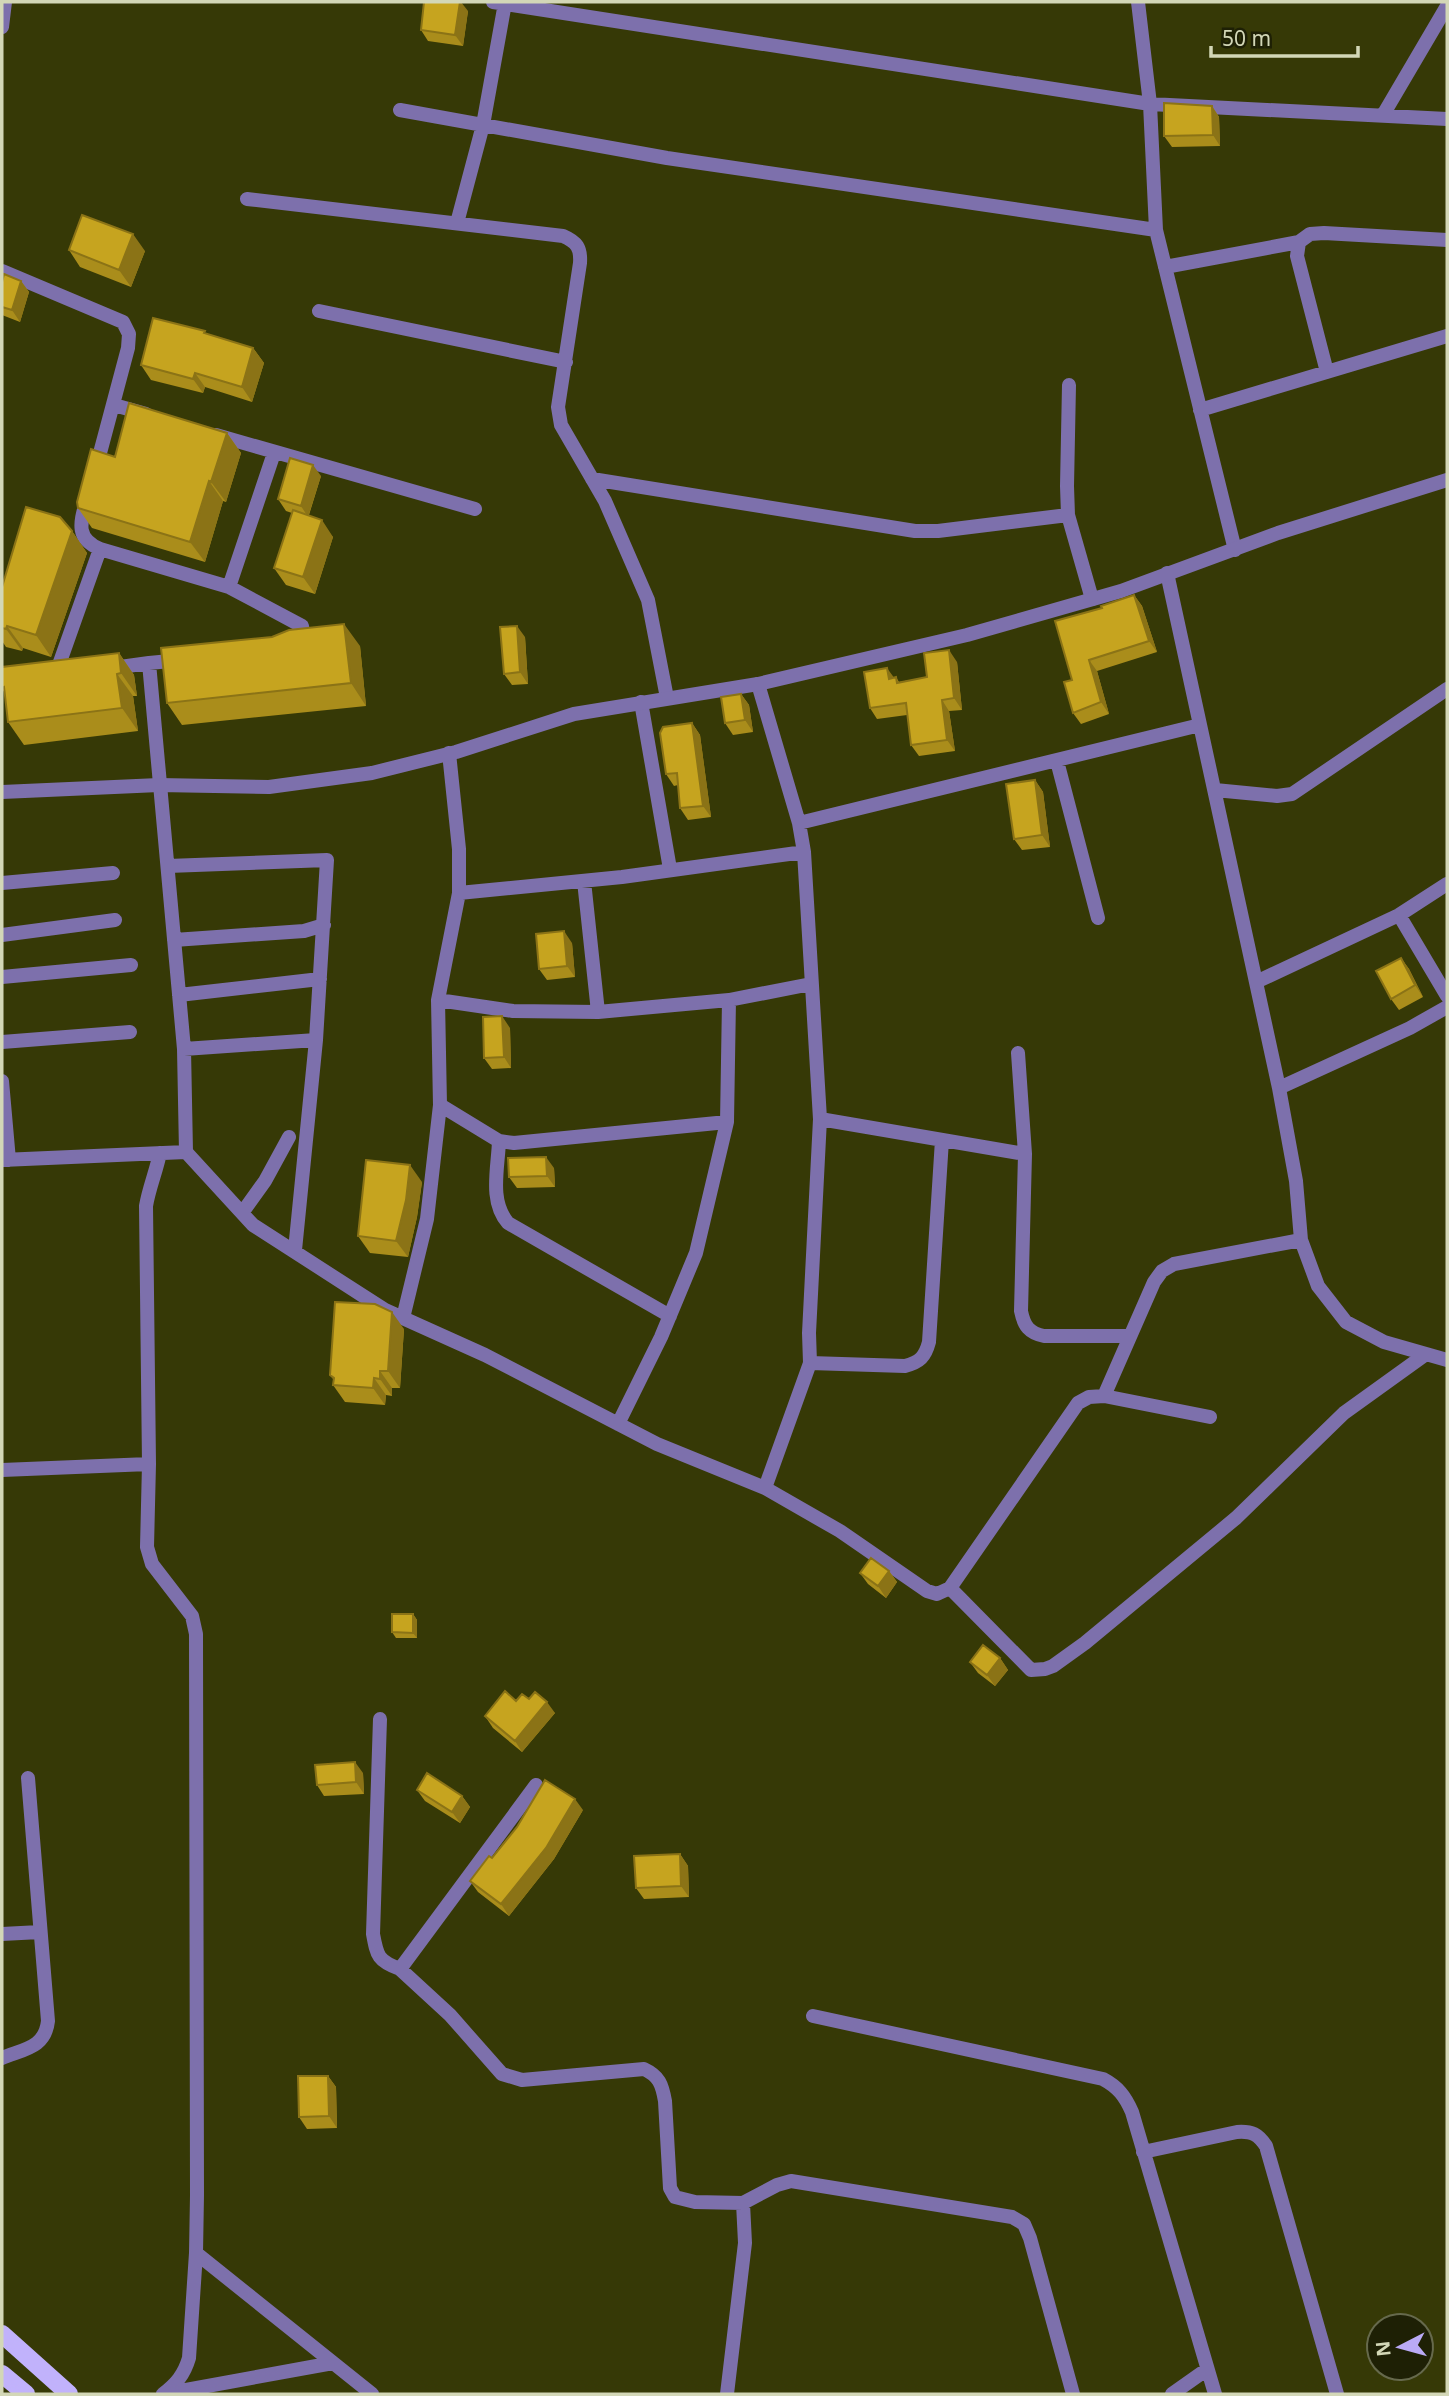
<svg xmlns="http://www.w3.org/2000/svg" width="1449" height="2396" font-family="'Noto Sans',sans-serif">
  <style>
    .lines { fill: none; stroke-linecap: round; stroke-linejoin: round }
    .minor { stroke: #7d70ac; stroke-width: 14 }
    .tertiary { stroke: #7d70ac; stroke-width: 14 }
    .primary { stroke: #c1b2fb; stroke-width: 18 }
    .wall { fill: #aa8d1b }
    .shaded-wall { fill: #8b7316 }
    .building { fill: #c6a41f; stroke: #8b7316; stroke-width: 2 }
  </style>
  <rect width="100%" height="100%" fill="#363906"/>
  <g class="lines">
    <path class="minor" d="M493 2 1150 104 1156 230 1235 550
      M1138 2 1150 104 1447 119
      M2 27 5 2
      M400 110 667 158 1156 230
      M1383 115 1447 6
      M247 199 563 236C577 242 581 248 580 263L558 407 561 425 605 501 648 600 667 698
      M457 223 483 125 505 3
      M1165 267 1299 242
      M2 271 123 322 129 334 128 348 96 468
      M319 311 566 362
      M1327 372 1297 256 1299 242 1310 234 1324 233 1447 240
      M1069 385 1067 486 1068 515 1092 599
      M114 405 146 414
      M1200 410 1447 336
      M216 435 475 509
      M592 479 915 531H938L1068 515
      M87 498C81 521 74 538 100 549
      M100 549 229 587 302 626C305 641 301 647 286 650L149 663 55 676Z
      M1167 573 1279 1088 1296 1181 1301 1240 1318 1286 1346 1322 1384 1342 1447 1360
      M229 587 274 453
      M149 663 184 1049 186 1152 253 1225 385 1310 485 1355 657 1444 765 1488 840 1531 927 1591 937 1594 950 1588 1078 1403 1089 1397 1104 1396 1210 1417
      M758 684 799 823 804 852 820 1119 809 1333 810 1363 765 1488
      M641 702 670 869
      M1057 761 1098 918
      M1215 790 1277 796 1292 794 1447 689
      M799 823 1200 725
      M168 866 327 860 316 1040 295 1250
      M584 881 598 1012
      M2 883 113 873
      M459 893 622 877 804 852
      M1399 915 1447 996
      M2 935 115 920
      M174 940 304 931 324 925
      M2 977 131 965
      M1256 982 1399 915 1447 884
      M179 995 320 979
      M438 1000 513 1011 598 1012 729 1000
      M2 1042 130 1032
      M184 1049 316 1040
      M1018 1053 1025 1154 1021 1311C1024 1326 1029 1333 1044 1336H1130
      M2 1081 9 1160
      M1279 1088 1410 1028 1447 1007
      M440 1105 499 1141 514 1143 727 1122
      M820 1119 1025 1154
      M499 1141C498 1169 489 1201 508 1223L670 1316
      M160 1153C156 1172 149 1188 146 1206L149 1464 147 1547 152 1564 192 1616 196 1634 197 2195 196 2253 189 2358C184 2375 176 2384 163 2394
      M2 1160 186 1152
      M242 1213 265 1181 289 1137
      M403 1318 427 1219 440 1105 438 1000 459 893V849L449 753
      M810 1363 905 1366C920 1362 925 1357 929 1342L942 1140
      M1104 1396 1154 1282 1162 1271 1174 1264 1301 1240
      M618 1424 661 1337 696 1253 727 1122 729 1000 811 984
      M2 1470 149 1464
      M950 1588 1031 1670 1045 1669 1053 1666 1085 1643 1236 1518 1344 1413 1426 1354
      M380 1719 373 1934C377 1956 378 1961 400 1969L536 1785
      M2 1934 40 1932
      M400 1969 450 2015 502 2074 522 2080 644 2069C659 2076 662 2084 665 2101L670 2188 675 2197 695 2202 743 2203
      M813 2016 1103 2079C1118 2087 1125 2096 1132 2112L1215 2394
      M2 2058C24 2049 45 2048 48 2021L28 1778
      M1143 2152 1237 2132C1252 2131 1258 2134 1266 2146L1337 2394
      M196 2253 372 2394
      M164 2394 333 2363
      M727 2394 745 2243 743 2203 777 2185 791 2181 1012 2217 1024 2224 1030 2238 1073 2394
      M1172 2394 1206 2370"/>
    <path class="tertiary" d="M2 792 159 785 269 787 372 773 456 752 574 714 758 684 967 635 1121 591 1278 533 1447 480"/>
    <path class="primary" d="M2 2334 69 2394
      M2 2374 26 2394"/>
  </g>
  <path class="wall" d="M468 11 463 46 428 41 421 30Z
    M1212 106 1219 117 1220 146 1172 147 1164 136Z
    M69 250 145 251 131 287 80 267Z
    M21 281 29 292 20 322 2 315V282Z
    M207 334 253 348 264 363 252 402 205 387 203 393 151 380 141 365Z
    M227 433 241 453 226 502 223 501 205 562 92 528 78 508 115 457Z
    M321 476 309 515 333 537 315 594 286 585 274 568 292 513 286 511 278 499Z
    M72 531 87 553 51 657 23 648 22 651 6 647 2 641V587Z
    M1134 595 1142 606 1157 652 1097 671 1109 714 1081 724 1073 713 1072 680 1102 608Z
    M272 637 360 646 366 706 182 725 167 703Z
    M525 637 528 684 512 685 504 674Z
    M119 653 134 675 137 696H133L138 731 24 745 8 722 5 693 2 689V667Z
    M957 662 962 710 949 711 955 751 919 756 911 745 907 715 877 719 870 708 894 678 896 677 899 682 927 677Z
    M741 694 749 705 753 732 733 735 725 723Z
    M692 723 700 735 711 817 688 820 680 808 678 785 674 786 666 774Z
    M1035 780 1043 792 1050 847 1022 850 1014 839Z
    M572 943 575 977 547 980 539 969Z
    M1401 958 1409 969 1423 997 1399 1010 1391 999Z
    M510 1028 511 1068 492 1069 484 1058Z
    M554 1168 555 1187 517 1188 509 1177Z
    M422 1182 417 1217 408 1257 370 1253 358 1236Z
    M404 1329 400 1388H392V1396L386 1395 385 1405 345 1402 333 1385V1379L330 1375Z
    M889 1571 897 1582 886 1598 868 1584 860 1573Z
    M413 1614 417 1620V1638H396L392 1632Z
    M1000 1658 1008 1670 995 1686 978 1673 970 1662Z
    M529 1699 555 1713 522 1752 493 1728 485 1716 516 1701Z
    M363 1773 364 1794 324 1796 317 1785Z
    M417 1790 462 1796 470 1807 460 1823 425 1801Z
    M583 1810 554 1859 509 1916 478 1892 470 1881 492 1858Z
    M680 1854 688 1866 689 1897 644 1899 636 1888Z
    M328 2076 336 2087 337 2128 307 2129 299 2117Z"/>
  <path class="shaded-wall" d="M460 2H461L468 11 463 46 455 35Z
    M1212 106 1219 117 1220 146 1213 135Z
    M133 234 145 251 131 287 119 270Z
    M21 281 29 292 20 322 12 310Z
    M253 348 264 363 252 402 242 387Z
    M195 373 205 387 203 393 193 379Z
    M227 433 241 453 226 502 211 482Z
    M313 465 321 476 308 517 301 506Z
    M209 481 223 501 205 562 190 542Z
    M322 520 333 537 315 594 303 577Z
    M72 531 87 553 51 657 36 635Z
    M1134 595 1142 606 1157 652 1149 641Z
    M344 624 360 646 366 706 351 683Z
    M7 626 23 648 22 651 6 629Z
    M517 626 525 637 528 684 520 672Z
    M949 650 957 662 962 710 954 698Z
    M119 653 134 675 137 696 121 673Z
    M1089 660 1097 671 1109 714 1101 702Z
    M887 668 895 679H889Z
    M117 674 133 696 138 731 122 708Z
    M741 694 749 705 753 732 745 720Z
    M942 700 949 711 955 751 947 740Z
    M692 723 700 735 711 817 703 806Z
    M1035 780 1043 792 1050 847 1042 835Z
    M564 931 572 943 575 977 567 966Z
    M1401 958 1409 969 1423 997 1415 985Z
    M502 1016 510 1028 511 1068 504 1057Z
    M546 1157 554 1168 555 1187 547 1176Z
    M410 1165 422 1182 417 1217 408 1257 396 1241Z
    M392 1312 404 1329 400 1388 388 1371Z
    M380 1371 392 1388V1396L380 1379Z
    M374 1378 386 1395 385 1405 373 1388Z
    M889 1571 897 1582 886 1598 878 1586Z
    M413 1614 417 1620V1638L413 1633Z
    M1000 1658 1008 1670 995 1686 987 1675Z
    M547 1702 555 1713 522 1752 515 1741Z
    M355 1762 363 1773 364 1794 356 1782Z
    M462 1796 470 1807 460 1823 452 1812Z
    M575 1799 583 1810 554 1859 509 1916 501 1904Z
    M680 1854 688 1866 689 1897 681 1886Z
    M328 2076 336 2087 337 2128 329 2116Z"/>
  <path class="building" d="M424 2H460L455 35 421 30Z
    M1164 103 1212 106 1213 135 1164 136Z
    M82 215 133 234 119 270 69 250Z
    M4 274 21 281 12 310 2 307V282Z
    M153 318 205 331 204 333 253 348 242 387 195 373 193 379 141 365Z
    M129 403 227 433 211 482 209 481 190 542 78 508 77 502 91 449 115 457Z
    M290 458 313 465 301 506 278 499Z
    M26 507 60 517 72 531 36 635 7 626 6 629 2 628V587Z
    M293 510 322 520 303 577 274 568Z
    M1134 595 1149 641 1089 660 1101 702 1073 713 1064 682 1072 680 1055 621 1102 608 1101 606Z
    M344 624 351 683 167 703 161 648 272 637 289 630Z
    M517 626 520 672 504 674 500 627Z
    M949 650 954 698 942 700 947 740 911 745 906 703 870 708 864 672 887 668 889 679 896 677 897 683 927 677 924 653Z
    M119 653 121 673 117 674 122 708 8 722 4 687 2 688V667Z
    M741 694 745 720 725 723 721 697Z
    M692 723 703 806 680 808 677 773 666 774 660 733 663 727Z
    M1035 780 1042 835 1014 839 1006 784Z
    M564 931 567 966 539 969 536 934Z
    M1401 958 1415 985 1391 999 1376 971Z
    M502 1016 504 1057 484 1058 483 1017Z
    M546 1157 547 1176 509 1177 508 1158Z
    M366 1160 410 1165 406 1200 396 1241 358 1236Z
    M335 1302 375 1304 392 1312 388 1371H380V1379L374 1378 373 1388 333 1385 334 1378 330 1375Z
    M871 1558 889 1571 878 1586 860 1573Z
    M392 1614H413V1633L392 1632Z
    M983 1645 1000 1658 987 1675 970 1662Z
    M505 1691 516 1701 522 1694 529 1699 535 1692 547 1702 515 1741 485 1716Z
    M355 1762 356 1782 317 1785 315 1765Z
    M427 1773 462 1796 452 1812 417 1790Z
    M545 1780 575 1799 546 1848 501 1904 470 1881 489 1856 492 1858 517 1827Z
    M680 1854 681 1886 636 1888 634 1856Z
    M298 2076H328L329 2116 299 2117Z"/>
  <rect width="1449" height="2396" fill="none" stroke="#d3d7b7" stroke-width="7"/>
  <g transform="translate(1400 2347) rotate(264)"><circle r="33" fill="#1e2005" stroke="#66694c" stroke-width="2"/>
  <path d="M0-5L12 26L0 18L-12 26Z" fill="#baaaf6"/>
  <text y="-10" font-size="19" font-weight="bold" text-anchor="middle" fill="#d3d7b7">N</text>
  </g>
  <path d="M1211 46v10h147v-10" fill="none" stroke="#d3d7b7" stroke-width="3.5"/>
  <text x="1222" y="46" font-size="21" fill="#d3d7b7" stroke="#1e2005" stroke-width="5" paint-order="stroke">50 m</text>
</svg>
